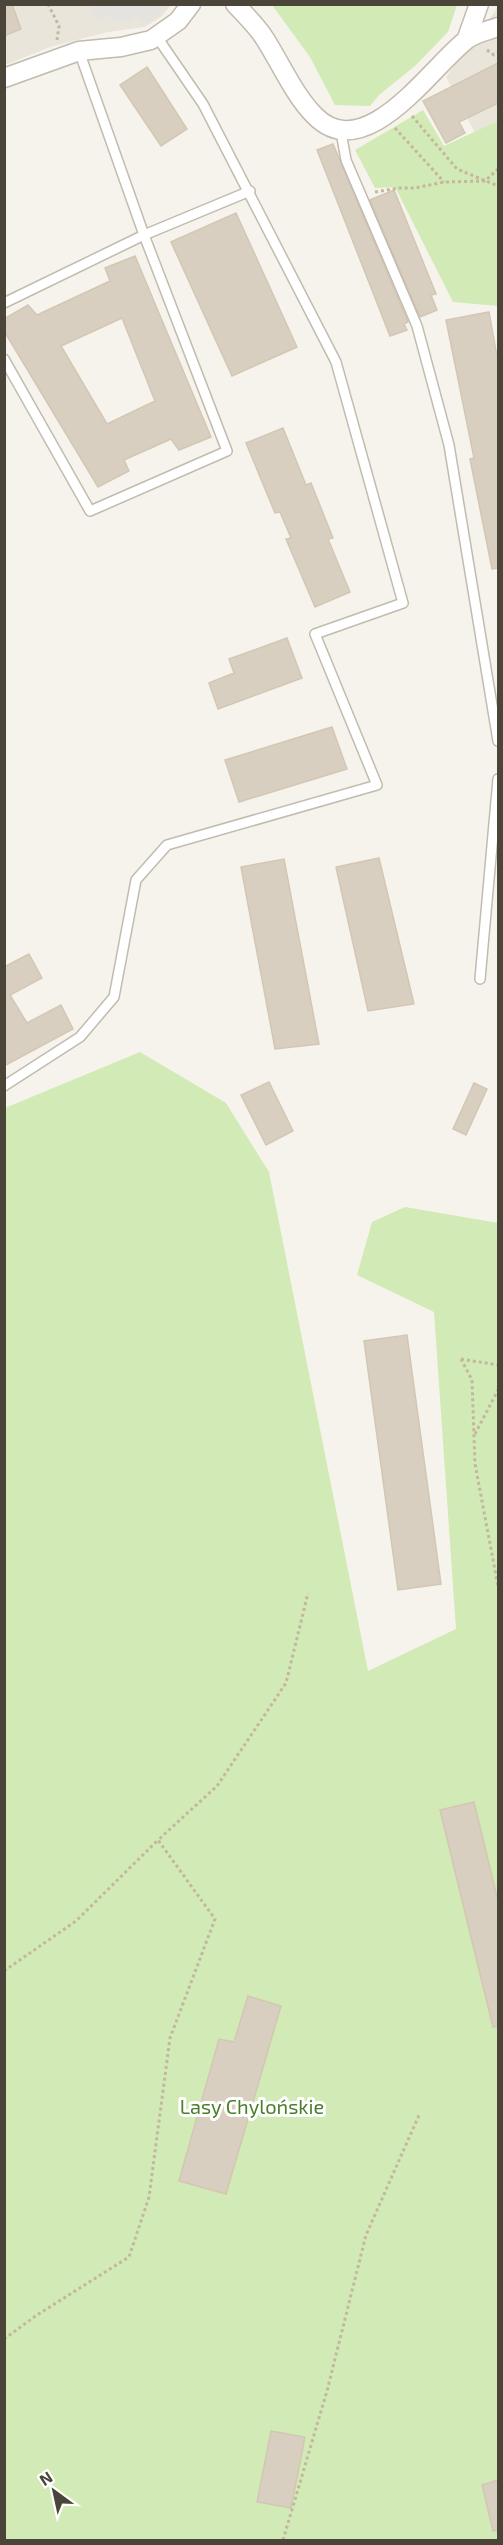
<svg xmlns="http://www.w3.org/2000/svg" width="503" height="2545" font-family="'Exo 2',sans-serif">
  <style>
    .residential { fill: #eae5da }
    .green { fill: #d2eab5 }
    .parking { fill: #e5e3e0 }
    .building { fill: #d8cfc1; stroke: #d3c7b4; stroke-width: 1.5; fill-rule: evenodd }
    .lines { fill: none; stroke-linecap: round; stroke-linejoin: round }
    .service-casing { stroke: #c2bbae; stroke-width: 12 }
    .minor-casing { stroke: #c2bbae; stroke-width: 21 }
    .path { stroke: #c4b79f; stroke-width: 3; stroke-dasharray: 3 3; stroke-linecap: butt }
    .service { stroke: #fff; stroke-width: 9 }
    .minor { stroke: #fff; stroke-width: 18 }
    .labels { text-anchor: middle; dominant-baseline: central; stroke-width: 6; stroke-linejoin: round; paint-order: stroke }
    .park-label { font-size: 20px; fill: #4a7f2a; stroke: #fff }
  </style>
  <rect width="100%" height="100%" fill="#f6f3ec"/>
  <path class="residential" d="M5 5H171L162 16 145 27 108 32 50 47 5 65Z
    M498 7V121L475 133 446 77Z"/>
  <path class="green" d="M272 5 273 4 457 5 448 32 415 66 379 95 370 106 335 105 310 57Z
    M423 110 444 146 498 121V306L453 302 395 187 375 188 355 150Z
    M140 1052 226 1103 269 1172 368 1671 456 1629 434 1312 357 1275 372 1222 405 1207 498 1223V2540H5V1108Z"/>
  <path class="parking" d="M88 5H168L145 24 136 15 129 21 112 22 109 14 96 21Z"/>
  <path class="building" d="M4 4H12L21 29 4 36Z
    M498 63V103L459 122 465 133 446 143 423 101Z
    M147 67 187 129 161 146 120 85Z
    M333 144 408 322 404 324 407 330 390 336 317 150Z
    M394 190 436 294 431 295 437 310 420 317 370 200Z
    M236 213 297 347 232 376 171 242Z
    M135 256 211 437 179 450 171 439 124 460 129 471 98 487 4 331V319L28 305 37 315 110 281 105 268ZM122 318 155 401 107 424 61 346Z
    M489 312 498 362V568L492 569 470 459 474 458 446 320Z
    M283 428 306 485 311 483 333 538 328 539 350 592 315 607 286 539 291 538 280 512 275 513 246 443Z
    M287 638 302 678 218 709 209 683 234 673 229 659Z
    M332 727 347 769 239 802 225 760Z
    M379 858 414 1004 368 1011 336 867Z
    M284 859 319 1044 275 1049 241 867Z
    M29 954 42 978 10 995 27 1023 61 1005 73 1029 4 1066V967Z
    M269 1082 293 1131 266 1145 241 1095Z
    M474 1083 487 1089 466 1135 453 1129Z
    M407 1335 441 1584 398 1590 364 1341Z
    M474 1802 498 1901V2026L493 2027 440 1810Z
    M248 1996 281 2006 226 2194 179 2181 219 2039 234 2042Z
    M271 2431 305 2437 291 2508 257 2502Z
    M498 2480V2530L493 2531 482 2485Z"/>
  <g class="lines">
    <defs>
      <path id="service" d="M341 132 346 160 417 326 449 445 498 741
        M4 303 144 235 250 191
        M4 359 90 511 227 451 144 235 79 51
        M480 979 498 779
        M4 1086 80 1037 114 997 136 880 167 845 377 785 315 634 403 603 336 362 203 104 157 37"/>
      <path id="minor" d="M235 4C246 16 257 26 265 39 281 64 294 95 315 116 365 166 429 70 465 41 473 33 488 31 498 27
        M467 38 479 4
        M4 78 79 51 121 47 151 40 178 21 191 4"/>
    </defs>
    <use href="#service" class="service-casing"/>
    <use href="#minor" class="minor-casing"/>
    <path class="path" d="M48 4 59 26 57 40
      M487 50 494 55 498 53
      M412 116 457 169 498 186
      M395 128 444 182
      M375 192 398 188H415L444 182 485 181 498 169
      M461 1359 472 1380 475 1464 498 1586
      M461 1359 498 1365
      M475 1434 498 1390
      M4 1971 76 1921 158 1840
      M4 2339 37 2315 129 2257 149 2197 170 2038 215 1919 158 1840 217 1786 286 1683 308 1593
      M283 2540 327 2391 366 2235 420 2113"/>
    <use href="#service" class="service"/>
    <use href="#minor" class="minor"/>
  </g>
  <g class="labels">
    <g class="park-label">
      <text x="252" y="2106">Lasy Chylońskie</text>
    </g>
  </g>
  <rect width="503" height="2545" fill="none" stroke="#4b4439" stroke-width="12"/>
  <g transform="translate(54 2491) rotate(327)" stroke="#ffffff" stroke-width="4.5" paint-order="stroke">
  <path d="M0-4.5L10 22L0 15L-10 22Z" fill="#4b4439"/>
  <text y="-9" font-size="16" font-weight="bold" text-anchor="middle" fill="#4b4439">N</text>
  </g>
</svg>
